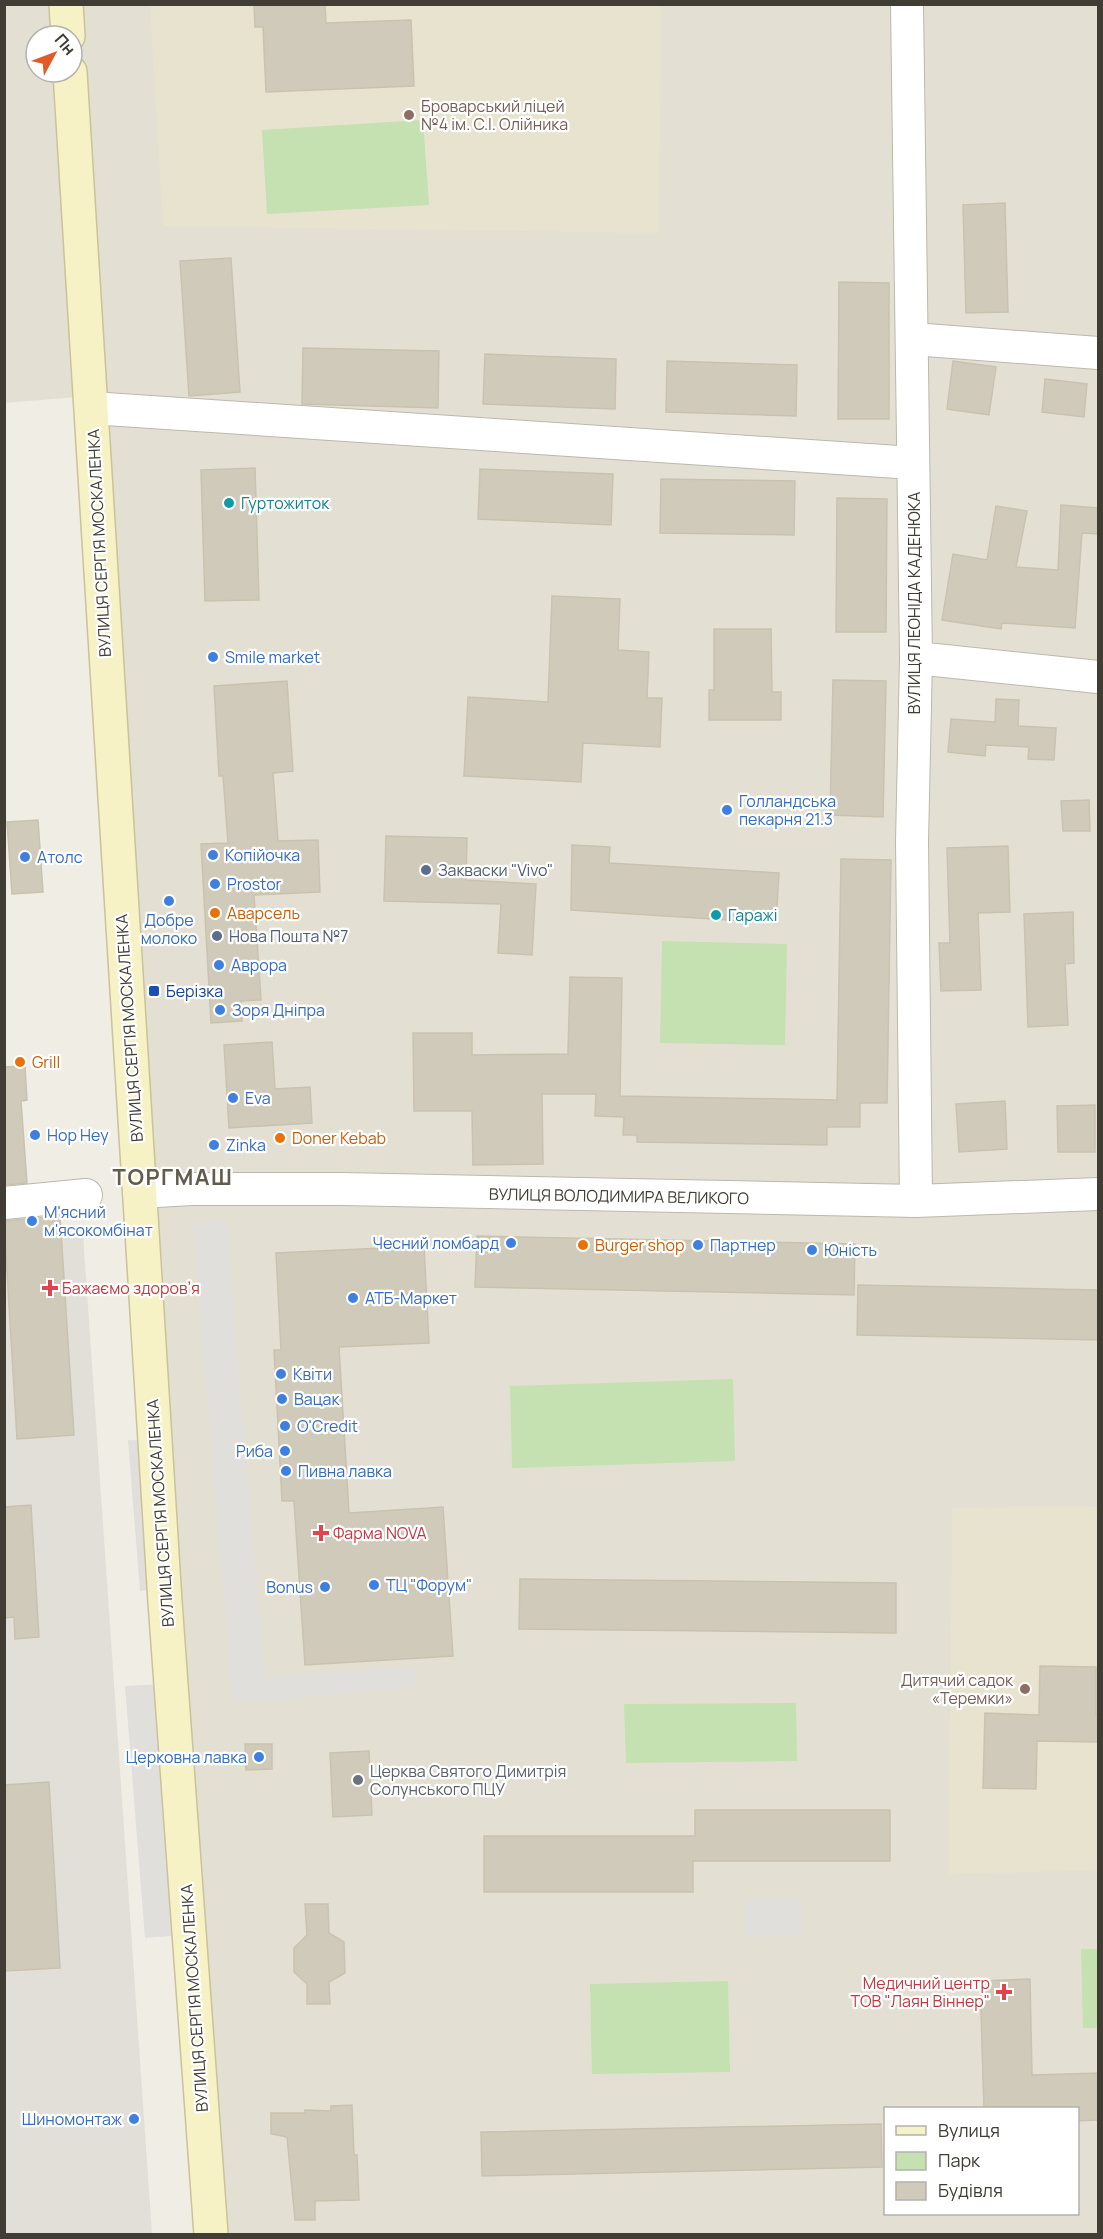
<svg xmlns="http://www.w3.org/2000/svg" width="1103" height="2239" font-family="Manrope,sans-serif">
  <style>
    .residential { fill: #e3e0d3; fill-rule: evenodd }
    .industrial { fill: #e2dfd9 }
    .education { fill: #e7e3cf }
    .green { fill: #c5e0b1 }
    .parking { fill: #e1dfdc }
    .building { fill: #d0cabb; stroke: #cac2af; stroke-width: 1.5 }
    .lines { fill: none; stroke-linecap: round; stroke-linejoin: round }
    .street-casing { stroke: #bdb8ab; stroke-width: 34 }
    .secondary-casing { stroke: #cac298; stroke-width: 36 }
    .street { stroke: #fff; stroke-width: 32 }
    .secondary { stroke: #f7f1c6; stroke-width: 33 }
    .education-dot { fill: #8d6e63; stroke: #fff; stroke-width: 2 }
    .culture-dot { fill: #0f9aa8; stroke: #fff; stroke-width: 2 }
    .shop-dot { fill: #3f7fe0; stroke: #fff; stroke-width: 2 }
    .service-dot { fill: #5c6f8a; stroke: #fff; stroke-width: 2 }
    .food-dot { fill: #e8710a; stroke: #fff; stroke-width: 2 }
    .transit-dot { fill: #1a4fb4; stroke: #fff; stroke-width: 2 }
    .health-dot { fill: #e0444e; stroke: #fff; stroke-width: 2 }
    .worship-dot { fill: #6b7280; stroke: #fff; stroke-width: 2 }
    .labels { text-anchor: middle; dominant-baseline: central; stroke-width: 4.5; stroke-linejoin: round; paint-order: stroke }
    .education-label { font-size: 16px; fill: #785e54; stroke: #fff; text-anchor: start }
    .culture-label { font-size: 16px; fill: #0d838f; stroke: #fff; text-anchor: start }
    .street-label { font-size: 16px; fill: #413d35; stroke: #fff }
    .shop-label { font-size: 16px; fill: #366cbe; stroke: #fff; text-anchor: start }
    .service-label { font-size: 16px; fill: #4e5e75; stroke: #fff; text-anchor: start }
    .food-label { font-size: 16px; fill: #c56008; stroke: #fff; text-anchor: start }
    .transit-label { font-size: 16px; fill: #164399; stroke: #fff; text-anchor: start }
    .health-label { font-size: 16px; fill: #be3a42; stroke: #fff; text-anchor: start }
    .worship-label { font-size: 16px; fill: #5b616d; stroke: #fff; text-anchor: start }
    .district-label { font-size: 22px; font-weight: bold; letter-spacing: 1.5px; fill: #625c4d; stroke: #fff }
  </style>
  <rect width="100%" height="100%" fill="#f0ede4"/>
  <path class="residential" d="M5 5H1098V2234H211L90 396 5 403ZM36 36H72V72H36ZM886 2108H1078V2214H886Z"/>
  <path class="industrial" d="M83 1234 152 2234H5V1238Z"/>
  <path class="education" d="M150 5H661L659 233 163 226Z
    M1098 1507V1870L949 1874 952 1508Z"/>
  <path class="green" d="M423 120 429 205 267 214 262 130Z
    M662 941 787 944 785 1045 660 1043Z
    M733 1379 735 1461 512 1468 510 1386Z
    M796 1703 797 1761 626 1763 624 1704Z
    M1081 1949H1098V2028H1083Z
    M728 1981 730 2072 592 2074 590 1984Z"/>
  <path class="parking" d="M226 1220 264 1678 414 1666 416 1688 233 1703 193 1223Z
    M128 1440 147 1441 164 1588 140 1591Z
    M163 1684 183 1935 145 1938 125 1686Z
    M745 1900H801L802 1936 745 1937Z"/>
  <path class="building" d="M254 4H325L326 23 411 20 414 86 266 92 263 27H255Z
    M1005 203 1008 312 966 313 963 205Z
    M231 258 240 392 189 396 180 261Z
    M839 282 889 283V419H838Z
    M303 348 439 351 438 408 302 404Z
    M485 354 616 359 615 409 483 404Z
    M667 361 797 365 796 416 666 412Z
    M953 361 996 367 989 415 947 409Z
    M1045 379 1087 384 1084 417 1042 412Z
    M255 468 259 600 205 601 201 470Z
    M480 469 613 474 611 525 478 519Z
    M661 479 795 481 794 535 660 533Z
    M837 498 887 499 886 632H836Z
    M1061 505 1098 508V534L1082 533 1075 628 1002 623 1001 629 942 620 953 554 987 560 996 506 1027 511 1016 567 1058 570Z
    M552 596 620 599 618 650 649 652 647 698H662L660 747 583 743 581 782 464 776 468 697 548 702Z
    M714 629H771L772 692H781V720H709V690H714Z
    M833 680 886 681 883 817 830 815Z
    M287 681 293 771 273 773 278 841 318 840 320 892 254 895 261 1000 241 1001 242 1021 211 1023 201 844 228 843 223 776H219L214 686Z
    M996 699 1019 700 1018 726 1056 728 1054 760 1028 759 1029 747 986 745 985 756 948 752 951 719 995 722Z
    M1089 800 1090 831H1063L1061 801Z
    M38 820 43 892 12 894 7 822Z
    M386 836 467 838 466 880 536 884 532 955 498 953 501 904 384 901Z
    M572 845 610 847 609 863 779 873 776 923 571 910Z
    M1008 846 1010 912 978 913 981 990 941 991 939 943H950L947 848Z
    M841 859 891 860 887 1103H860V1127H827V1145L637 1142V1135H623L624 1117 595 1116 596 1094H542L543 1164 473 1165 472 1111H414L413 1033H472V1055L568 1054 570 977 622 978 620 1096 837 1100Z
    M1073 912 1074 963 1065 964 1068 1025 1028 1027 1024 914Z
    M272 1042 275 1089 310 1087 312 1123 229 1128 224 1045Z
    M25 1066 27 1100 21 1101 27 1183 4 1185V1067Z
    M1005 1101 1007 1149 959 1152 956 1104Z
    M1095 1105V1152H1058L1057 1106Z
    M60 1216 74 1435 17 1439 4 1221Z
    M477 1236 855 1244 854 1295 475 1287Z
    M424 1246 429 1343 339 1347 349 1513 443 1507 453 1656 305 1665 294 1501H282L274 1350H281L276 1253Z
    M858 1285 1098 1290V1340L857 1335Z
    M31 1505 39 1637 15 1639 14 1617 4 1618 5 1507Z
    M520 1579 896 1583V1633L519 1629Z
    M1040 1666 1096 1667V1715H1098V1742L1037 1741 1036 1789 983 1788 985 1713 1039 1715Z
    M245 1744H272V1769L246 1770Z
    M369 1751 372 1815 333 1817 330 1753Z
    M49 1782 60 1968 4 1971V1785Z
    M695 1810H890V1861H693V1892H484V1836H695Z
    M305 1904H328L329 1933 344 1942 345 1973 329 1982 330 2004H307V1984L294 1972V1948L307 1935Z
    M1030 1979 1032 2075 1098 2073V2120L1077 2121V2109H984L980 1981Z
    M352 2105 354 2155H357L359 2200 315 2201V2220H295L287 2137 271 2134V2113H305V2110L331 2111V2106Z
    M881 2124 882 2167 482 2176 481 2132Z"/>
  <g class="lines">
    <defs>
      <path id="street" d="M907 4 916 658 912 842 916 1201
        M913 339 1098 353
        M91 408 913 463
        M916 658 1098 677
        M139 1192 192 1189H343L916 1201 1098 1194
        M4 1203 86 1195"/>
      <path id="secondary" d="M66 4 68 36
        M70 72 165 1602 211 2234"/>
    </defs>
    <use href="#street" class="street-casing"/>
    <use href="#secondary" class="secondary-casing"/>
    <use href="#street" class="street"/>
    <use href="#secondary" class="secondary"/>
  </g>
  <g class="education-dot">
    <circle cx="409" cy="115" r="6"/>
    <circle cx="1025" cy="1689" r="6"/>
  </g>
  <g class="culture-dot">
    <circle cx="229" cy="503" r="6"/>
    <circle cx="716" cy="915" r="6"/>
  </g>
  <g class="shop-dot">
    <circle cx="213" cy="657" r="6"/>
    <circle cx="727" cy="810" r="6"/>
    <circle cx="213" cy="855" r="6"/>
    <circle cx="25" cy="857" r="6"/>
    <circle cx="215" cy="884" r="6"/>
    <circle cx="169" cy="901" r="6"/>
    <circle cx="219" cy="965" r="6"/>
    <circle cx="220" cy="1010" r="6"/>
    <circle cx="233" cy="1098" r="6"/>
    <circle cx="35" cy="1135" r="6"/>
    <circle cx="214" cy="1145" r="6"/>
    <circle cx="32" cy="1221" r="6"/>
    <circle cx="511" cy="1243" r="6"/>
    <circle cx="698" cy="1245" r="6"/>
    <circle cx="812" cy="1250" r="6"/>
    <circle cx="353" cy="1298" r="6"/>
    <circle cx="281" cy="1374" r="6"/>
    <circle cx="282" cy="1399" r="6"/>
    <circle cx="285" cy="1426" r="6"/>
    <circle cx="285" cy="1451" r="6"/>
    <circle cx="286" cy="1471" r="6"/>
    <circle cx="374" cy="1585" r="6"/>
    <circle cx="325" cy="1587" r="6"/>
    <circle cx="259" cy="1757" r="6"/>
    <circle cx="134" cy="2119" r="6"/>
  </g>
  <g class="service-dot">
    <circle cx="426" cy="870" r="6"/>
    <circle cx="217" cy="936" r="6"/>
  </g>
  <g class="food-dot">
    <circle cx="215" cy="913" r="6"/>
    <circle cx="20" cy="1062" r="6"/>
    <circle cx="280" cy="1138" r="6"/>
    <circle cx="583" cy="1245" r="6"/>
  </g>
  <rect class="transit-dot" x="148" y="985" width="12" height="12" rx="3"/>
  <g class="health-dot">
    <path d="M47 1279h6v6h6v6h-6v6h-6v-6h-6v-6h6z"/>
    <path d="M318 1524h6v6h6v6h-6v6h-6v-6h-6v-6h6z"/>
    <path d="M1001 1983h6v6h6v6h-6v6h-6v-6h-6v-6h6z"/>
  </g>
  <circle class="worship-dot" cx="358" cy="1780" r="6"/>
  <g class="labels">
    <g class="education-label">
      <text x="421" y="106">Броварський ліцей<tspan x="421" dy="18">№4 ім. С.І. Олійника</tspan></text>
      <text x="1013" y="1680" text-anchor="end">Дитячий садок<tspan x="1013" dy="18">«Теремки»</tspan></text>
    </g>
    <g class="culture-label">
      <text x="241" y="503">Гуртожиток</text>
      <text x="728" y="915">Гаражі</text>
    </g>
    <g class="street-label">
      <text transform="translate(99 543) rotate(-93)">ВУЛИЦЯ СЕРГІЯ МОСКАЛЕНКА</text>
      <text transform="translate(914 603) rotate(-90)">ВУЛИЦЯ ЛЕОНІДА КАДЕНЮКА</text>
      <text transform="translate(129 1028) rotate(-94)">ВУЛИЦЯ СЕРГІЯ МОСКАЛЕНКА</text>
      <text transform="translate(619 1196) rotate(1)">ВУЛИЦЯ ВОЛОДИМИРА ВЕЛИКОГО</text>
      <text transform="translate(160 1513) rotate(-94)">ВУЛИЦЯ СЕРГІЯ МОСКАЛЕНКА</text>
      <text transform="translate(194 1998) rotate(-94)">ВУЛИЦЯ СЕРГІЯ МОСКАЛЕНКА</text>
    </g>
    <g class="shop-label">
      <text x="225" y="657">Smile market</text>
      <text x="739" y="801">Голландська<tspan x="739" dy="18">пекарня 21.3</tspan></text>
      <text x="225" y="855">Копійочка</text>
      <text x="37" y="857">Атолс</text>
      <text x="227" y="884">Prostor</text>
      <text x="169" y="920" text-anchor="middle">Добре<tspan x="169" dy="18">молоко</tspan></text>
      <text x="231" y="965">Аврора</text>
      <text x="232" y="1010">Зоря Дніпра</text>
      <text x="245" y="1098">Eva</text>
      <text x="47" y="1135">Hop Hey</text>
      <text x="226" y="1145">Zinka</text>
      <text x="44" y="1212">М'ясний<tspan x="44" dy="18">м'ясокомбінат</tspan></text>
      <text x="499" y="1243" text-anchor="end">Чесний ломбард</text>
      <text x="710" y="1245">Партнер</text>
      <text x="824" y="1250">Юність</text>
      <text x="365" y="1298">АТБ-Маркет</text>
      <text x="293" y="1374">Квіти</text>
      <text x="294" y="1399">Вацак</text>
      <text x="297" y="1426">O'Credit</text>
      <text x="273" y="1451" text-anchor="end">Риба</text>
      <text x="298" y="1471">Пивна лавка</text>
      <text x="386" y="1585">ТЦ "Форум"</text>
      <text x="313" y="1587" text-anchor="end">Bonus</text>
      <text x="247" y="1757" text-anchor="end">Церковна лавка</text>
      <text x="122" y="2119" text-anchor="end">Шиномонтаж</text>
    </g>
    <g class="service-label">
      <text x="438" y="870">Закваски "Vivo"</text>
      <text x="229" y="936">Нова Пошта №7</text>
    </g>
    <g class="food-label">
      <text x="227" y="913">Аварсель</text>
      <text x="32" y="1062">Grill</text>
      <text x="292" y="1138">Doner Kebab</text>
      <text x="595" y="1245">Burger shop</text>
    </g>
    <g class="transit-label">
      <text x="166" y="991">Берізка</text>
    </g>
    <g class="health-label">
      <text x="62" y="1288">Бажаємо здоровʼя</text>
      <text x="333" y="1533">Фарма NOVA</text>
      <text x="990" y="1983" text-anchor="end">Медичний центр<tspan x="990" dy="18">ТОВ "Лаян Віннер"</tspan></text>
    </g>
    <g class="worship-label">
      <text x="370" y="1771">Церква Святого Димитрія<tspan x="370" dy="18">Солунського ПЦУ</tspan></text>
    </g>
    <g class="district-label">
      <text x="173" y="1177">ТОРГМАШ</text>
    </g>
  </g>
  <rect width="1103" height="2239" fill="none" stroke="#413d35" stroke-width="12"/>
  <rect x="884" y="2107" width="195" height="108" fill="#ffffff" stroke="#b3b1ae" stroke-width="1.5"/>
  <rect x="896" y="2126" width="30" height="9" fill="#f7f1c6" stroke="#b3b1ae" stroke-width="1.5"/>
  <text x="938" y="2137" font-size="18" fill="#413d35">Вулиця</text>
  <rect x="896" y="2152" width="30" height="18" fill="#c5e0b1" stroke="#b3b1ae" stroke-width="1.5"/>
  <text x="938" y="2167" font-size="18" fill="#413d35">Парк</text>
  <rect x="896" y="2182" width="30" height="18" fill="#d0cabb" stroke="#b3b1ae" stroke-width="1.5"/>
  <text x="938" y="2197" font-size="18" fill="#413d35">Будівля</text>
  <g transform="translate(54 54) rotate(49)"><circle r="28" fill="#ffffff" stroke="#b3b1ae" stroke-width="1.5"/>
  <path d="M0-4.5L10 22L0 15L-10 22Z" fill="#e05a2a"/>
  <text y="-9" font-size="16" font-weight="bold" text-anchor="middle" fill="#413d35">Пн</text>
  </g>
</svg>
